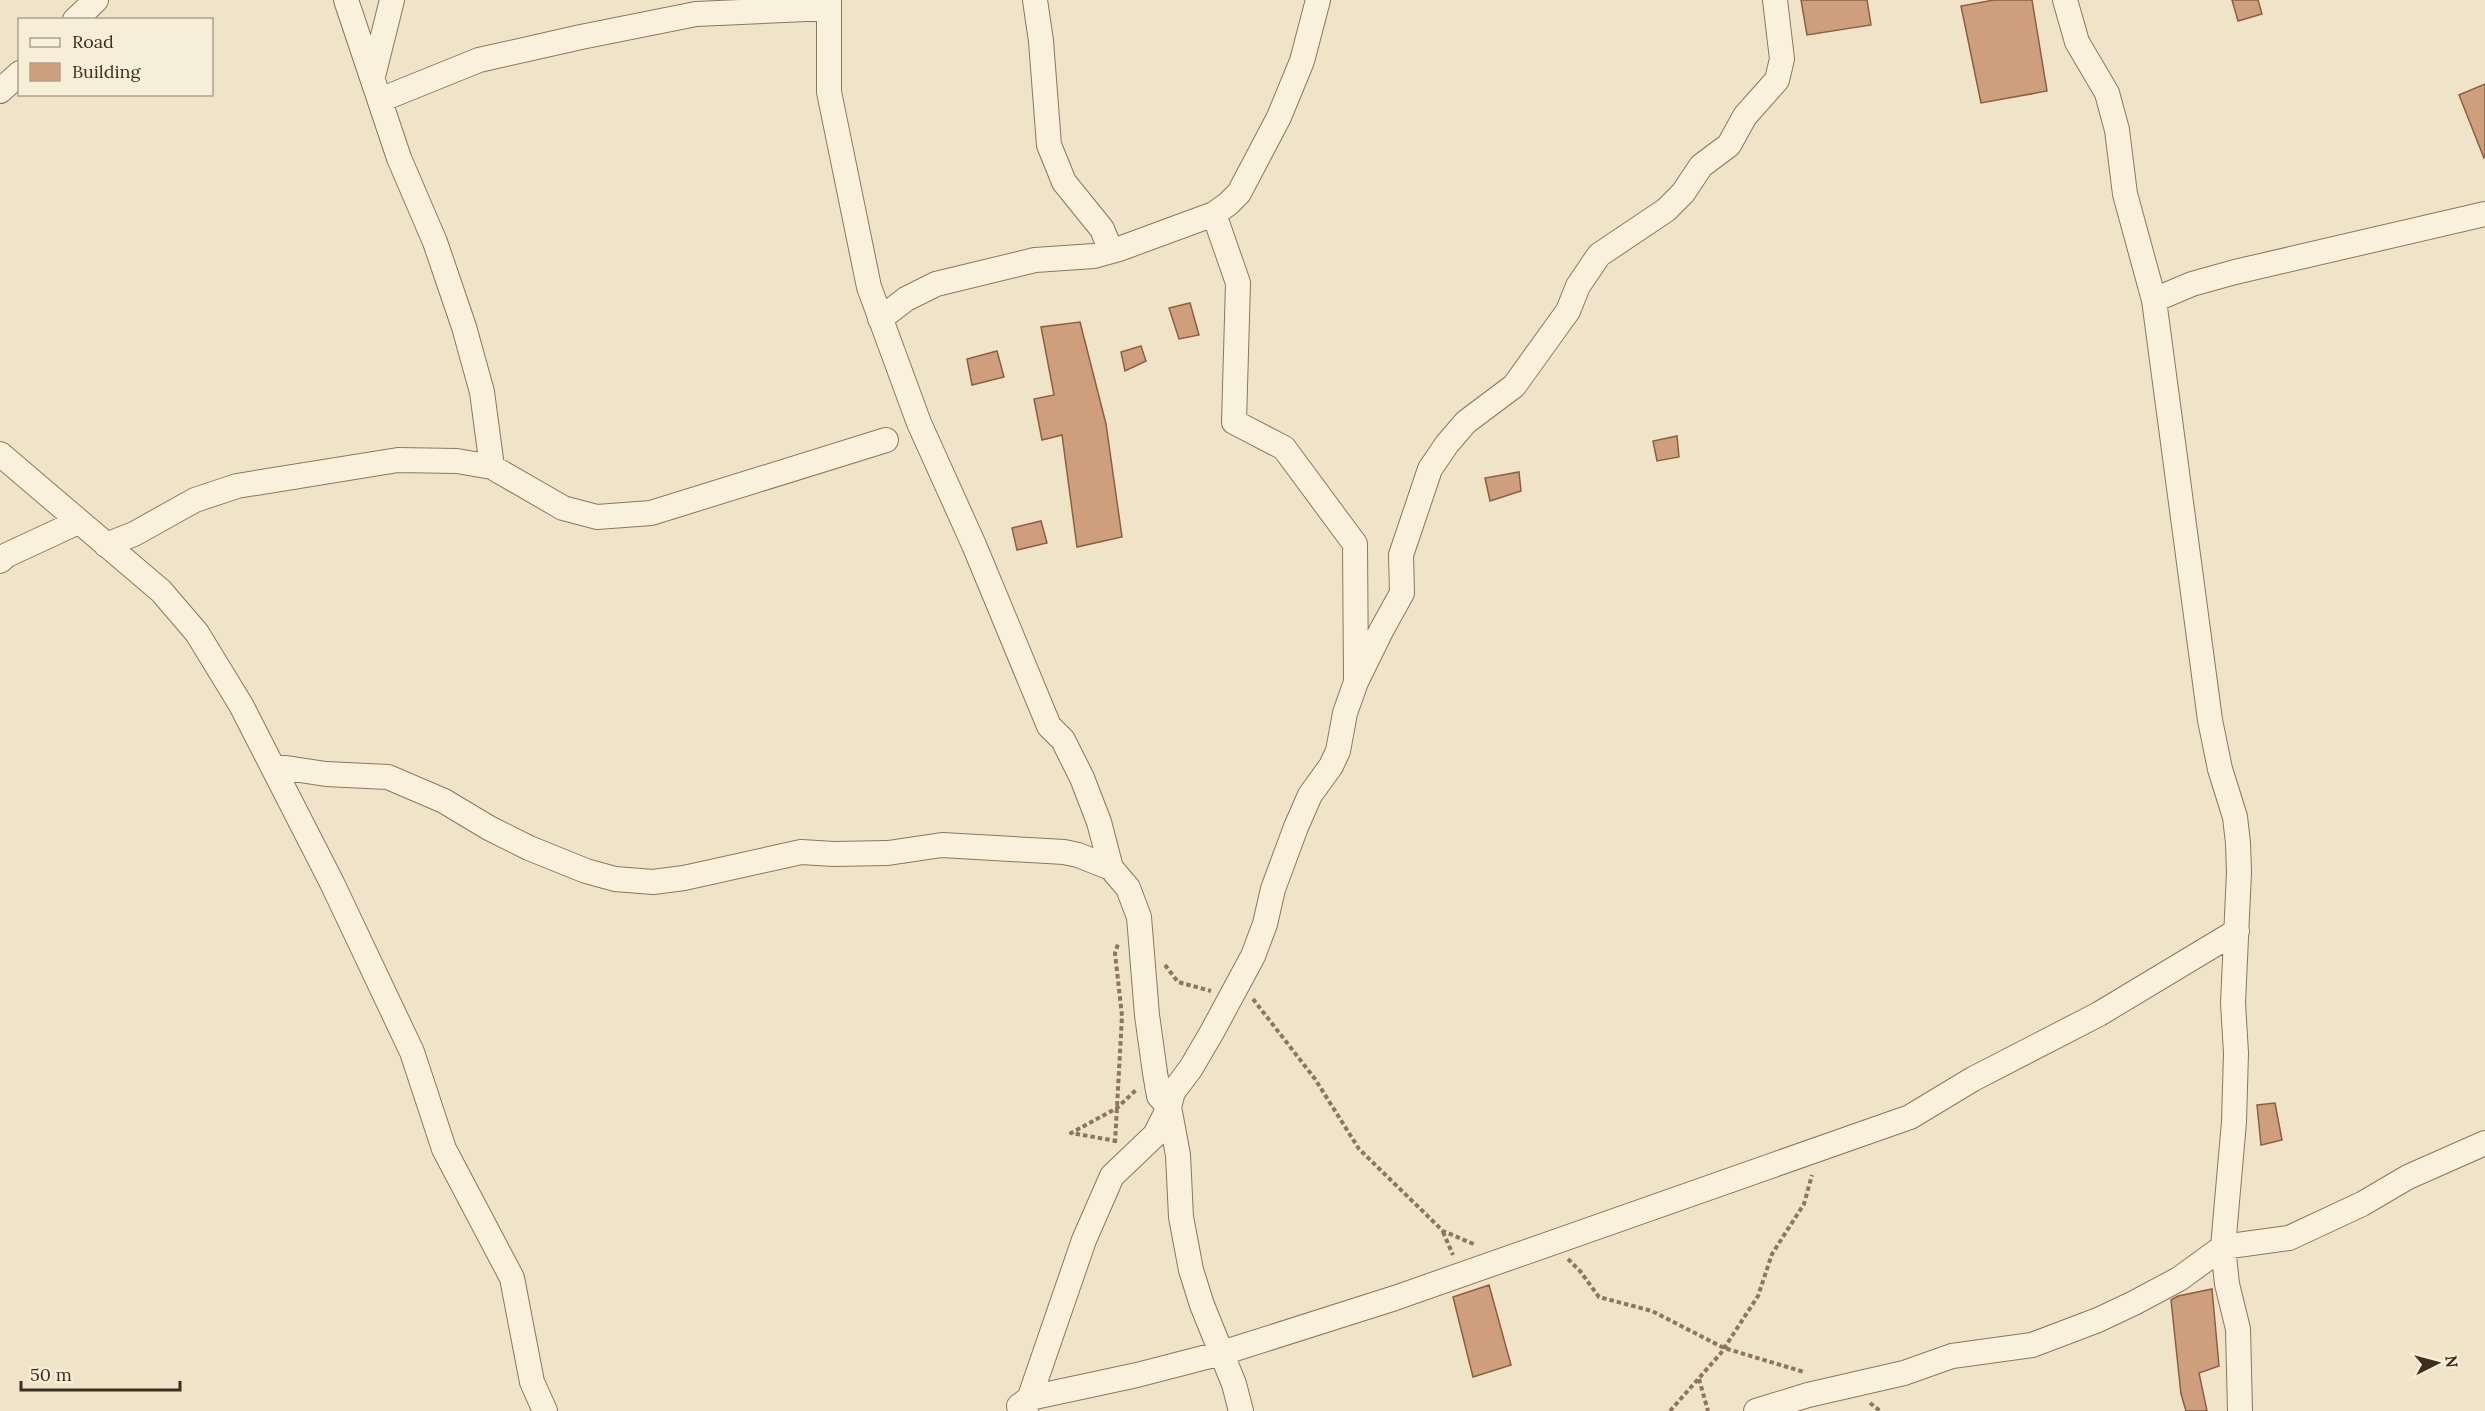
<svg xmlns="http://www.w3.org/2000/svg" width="2485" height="1411" font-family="Lora,serif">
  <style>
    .building { fill: #cf9f7d; stroke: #8d5f41; stroke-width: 1.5 }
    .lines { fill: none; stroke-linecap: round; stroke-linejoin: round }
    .street-casing { stroke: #8d765c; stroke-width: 26 }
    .path { stroke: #8d765c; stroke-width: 4; stroke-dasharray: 4.5 3; stroke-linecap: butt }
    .street { stroke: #faf1dc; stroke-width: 24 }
  </style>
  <rect width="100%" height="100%" fill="#f0e4c8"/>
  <path class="building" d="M1801 0H1867L1871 25 1807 35Z
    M1994 0H2032L2047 91 1981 103 1961 6Z
    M2232 0H2258L2262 14 2238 21Z
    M2485 84V158H2484L2459 95Z
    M1190 303 1199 335 1179 339 1169 308Z
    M1080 322 1106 424 1122 537 1077 547 1062 435 1042 440 1034 399 1054 395 1041 327Z
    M1141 346 1146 361 1125 371 1121 352Z
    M997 351 1004 377 972 385 967 359Z
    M1677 436 1679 457 1657 461 1653 441Z
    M1519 472 1521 491 1490 501 1485 478Z
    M1041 521 1047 543 1017 550 1012 528Z
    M2275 1103 2282 1140 2261 1145 2257 1105Z
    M1489 1285 1511 1365 1473 1377 1453 1297Z
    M2212 1289 2219 1366 2199 1373 2207 1411H2186L2181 1394 2171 1300 2178 1296Z"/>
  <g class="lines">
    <defs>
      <path id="street" d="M346 0 399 158 435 242 464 327 482 392 492 467
        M829 0V92L869 287 919 423 974 545 1049 726 1063 740 1082 778 1099 822 1111 868 1128 888 1139 917 1147 1015 1155 1073 1159 1096 1169 1107 1178 1155 1181 1217 1191 1270 1202 1305 1234 1384 1241 1411
        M1035 0 1041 41 1049 145 1064 182 1102 229 1111 251
        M2065 0 2077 42 2107 93 2117 130 2125 194 2154 300 2210 720 2220 769 2235 817 2238 843 2239 872 2233 1003 2236 1053 2234 1122 2223 1247 2227 1284 2238 1329 2240 1411
        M75 20 96 0
        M373 76 392 0
        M0 91 20 73
        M380 100 479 60 581 37 696 14 829 8
        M1214 214 1238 283 1234 422 1284 448 1355 544 1356 679
        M2154 300 2192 284 2235 272 2485 214
        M880 319 906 299 936 284 1035 260 1094 256 1119 249 1214 214 1228 204 1239 193 1279 117 1302 61 1318 0
        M0 454 161 591 197 633 241 705 332 883 412 1052 444 1149 512 1278 532 1382 545 1411
        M106 545 134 534 195 500 237 486 398 460 457 461 492 467 563 508 597 517 651 513 886 440
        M0 561 7 555 78 522
        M273 766 326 774 388 777 444 801 489 828 529 848 586 871 615 879 653 882 684 878 801 852 834 854 888 853 942 845 1064 852 1078 855 1111 868
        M1019 1406 1030 1398 1137 1375 1222 1353 1395 1298 1910 1117 1973 1079 2099 1014 2237 931
        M1025 1411 1084 1240 1112 1176 1155 1135 1169 1107 1173 1092 1191 1068 1212 1032 1253 956 1265 924 1273 889 1296 827 1310 795 1331 766 1338 751 1345 713 1356 682 1381 631 1402 593 1401 555 1430 469 1447 444 1466 422 1514 386 1568 311 1578 286 1599 255 1666 210 1683 193 1701 166 1729 145 1745 116 1777 80 1782 59 1775 0
        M1756 1411 1808 1395 1904 1373 1952 1356 2032 1345 2098 1320 2134 1303 2179 1279 2223 1247 2289 1238 2362 1204 2408 1177 2485 1143"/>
    </defs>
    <use href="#street" class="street-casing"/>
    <path class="path" d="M1165 965 1178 982 1211 991
      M1253 999 1315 1079 1359 1149 1443 1231 1476 1245
      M1117 1141 1071 1133 1117 1108 1137 1089
      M1115 1143 1122 1016 1115 953 1118 944
      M1443 1232 1453 1255
      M1568 1259 1580 1271 1599 1297 1652 1311 1724 1348 1804 1372
      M1699 1379 1708 1411
      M1870 1403 1880 1411
      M1670 1411 1721 1353 1758 1296 1772 1254 1804 1204 1812 1175"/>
    <use href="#street" class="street"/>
  </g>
  <rect x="18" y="18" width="195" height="78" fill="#f7eed8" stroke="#ada18e" stroke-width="1.5"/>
  <rect x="30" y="38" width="30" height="9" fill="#faf1dc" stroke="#ada18e" stroke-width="1.5"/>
  <text x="72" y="48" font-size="18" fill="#3d2e20">Road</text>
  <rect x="30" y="63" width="30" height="18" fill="#cf9f7d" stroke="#ada18e" stroke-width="1.5"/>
  <text x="72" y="78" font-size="18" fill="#3d2e20">Building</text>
  <g transform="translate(2437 1363) rotate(84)" stroke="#f7eed8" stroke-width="4.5" paint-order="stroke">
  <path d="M0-4.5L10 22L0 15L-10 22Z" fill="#3d2e20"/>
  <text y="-9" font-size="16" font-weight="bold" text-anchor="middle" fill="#3d2e20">N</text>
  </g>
  <path d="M21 1381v9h159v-9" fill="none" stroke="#3d2e20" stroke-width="3"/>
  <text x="30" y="1381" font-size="18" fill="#3d2e20" stroke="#f7eed8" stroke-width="4.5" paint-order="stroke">50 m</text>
</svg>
